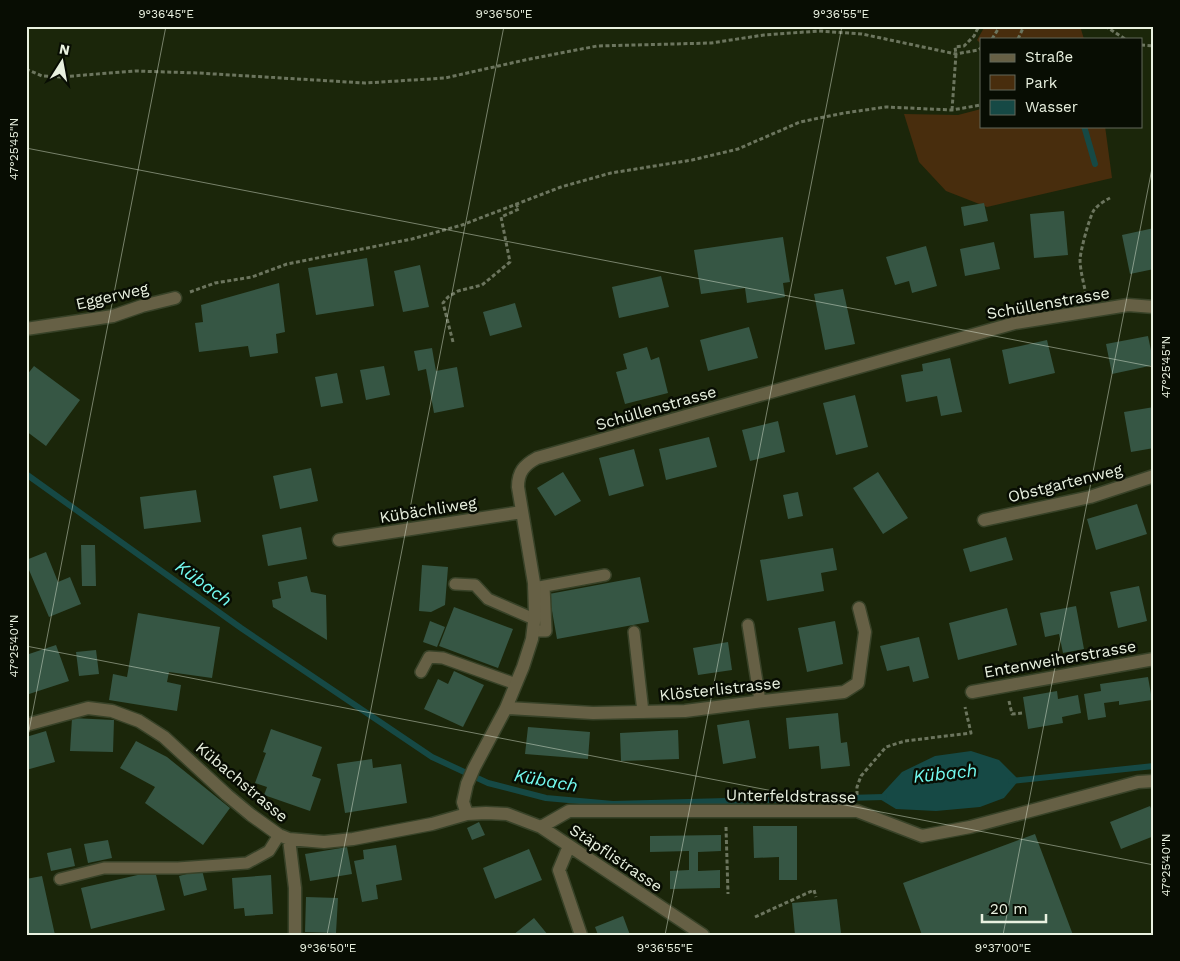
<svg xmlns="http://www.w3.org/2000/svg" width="1180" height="961" font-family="'Work Sans',sans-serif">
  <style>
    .green { fill: #482d0d }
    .water { fill: #164945 }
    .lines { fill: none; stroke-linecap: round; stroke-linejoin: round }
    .stream { stroke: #164945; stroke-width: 6 }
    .building { fill: #365644 }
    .service-casing { stroke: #384228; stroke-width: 14 }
    .minor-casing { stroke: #384228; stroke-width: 15 }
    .path { stroke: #6c755e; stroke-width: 3; stroke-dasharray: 4 2.5; stroke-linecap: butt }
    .service { stroke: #666045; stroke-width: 11 }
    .minor { stroke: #666045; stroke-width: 12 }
    .ticks { fill: none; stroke: #e9f1e0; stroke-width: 1; stroke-opacity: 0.45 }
    .labels { text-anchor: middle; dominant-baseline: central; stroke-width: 5; stroke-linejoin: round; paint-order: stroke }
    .street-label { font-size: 16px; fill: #e9f1e0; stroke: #080d03 }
    .water-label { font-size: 18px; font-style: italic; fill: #73faf0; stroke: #080d03 }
    .neatline { fill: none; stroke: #e9f1e0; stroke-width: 2 }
    .ticks-label { font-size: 12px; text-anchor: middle; fill: #e9f1e0 }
  </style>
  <rect width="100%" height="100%" fill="#1b260a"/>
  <path class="green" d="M985 26H1080L1084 39H981V44L977 40Z
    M981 109V126H1105L1112 178 987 207 946 191 919 162 904 114 958 115Z"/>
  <path class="water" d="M971 751 999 760 1019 780 1004 798 980 807 936 811 896 809 878 798 902 772 935 756Z"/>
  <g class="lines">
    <path class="stream" d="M1084 126 1095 164
      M26 474 241 628 432 757 488 783 546 798 613 804 884 797
      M1011 781 1154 766"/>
  </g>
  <path class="building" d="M984 203 988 221 964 226 961 207Z
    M1064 211 1068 255 1034 258 1030 214Z
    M1154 228V269L1130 274 1122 235Z
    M783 237 790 282 783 283 785 297 747 303 745 288 701 294 694 250Z
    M994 242 1000 269 965 276 960 249Z
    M926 246 937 286 912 293 909 281 895 285 886 257Z
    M367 258 374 306 316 315 308 268Z
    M420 265 429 307 403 312 394 271Z
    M661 276 669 307 619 318 612 287Z
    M279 283 285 332 276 334 278 353 250 357 248 346 199 352 195 323 203 322 201 305Z
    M843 289 855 344 825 350 814 294Z
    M515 303 522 327 490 336 483 312Z
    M749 327 758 358 708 371 700 340Z
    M1148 336 1154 365 1112 374 1106 344Z
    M1047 340 1055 373 1009 384 1002 350Z
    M647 347 651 360 659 357 668 393 625 404 616 372 627 369 623 354Z
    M432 348 436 371 457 367 464 407 434 413 426 369 418 371 414 351Z
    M950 358 962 412 941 416 937 396 906 402 901 375 923 371 922 364Z
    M34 366 80 400 46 446 26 431V376Z
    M384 366 390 395 366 400 360 370Z
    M337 373 343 403 321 407 315 377Z
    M855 395 868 447 836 455 823 403Z
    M1154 407V448L1131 452 1124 412Z
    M778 421 785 452 750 461 742 430Z
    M709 437 717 467 666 480 659 449Z
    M634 449 644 486 609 496 599 458Z
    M311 468 318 501 280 509 273 476Z
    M563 472 581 501 555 516 537 488Z
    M878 472 908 518 883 534 853 488Z
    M196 490 201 522 144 529 140 497Z
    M798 492 803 516 788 519 783 495Z
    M1137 504 1147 534 1096 550 1087 519Z
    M301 527 307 559 268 566 262 535Z
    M1006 537 1013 560 970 572 963 549Z
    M81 545H95L96 586H82Z
    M833 548 837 570 821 573 824 591 767 601 760 560Z
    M46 552 58 582 70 577 81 604 49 617 26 563V560Z
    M422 565 448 567 445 605 431 612 419 611Z
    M307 576 311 592 326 595 327 640 273 607 272 600 281 598 278 582Z
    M640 577 649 622 557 639 549 594Z
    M1139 586 1147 621 1118 628 1110 592Z
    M1076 606 1084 649 1063 653 1059 634 1045 637 1040 613Z
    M454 607 513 629 498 668 439 646Z
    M1007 608 1017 645 958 660 949 623Z
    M138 613 220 627 212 678 169 672 167 682 181 685 177 711 109 700 113 674 127 677Z
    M430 621 445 627 437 647 423 642Z
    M835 621 843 664 807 672 798 628Z
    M919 637 929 678 913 682 909 666 887 671 880 646Z
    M728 642 732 670 698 675 693 648Z
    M56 645 69 681 26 695V655Z
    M96 650 99 674 79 676 76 652Z
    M454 671 484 685 463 727 424 709 438 679 448 684Z
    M1148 677 1152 700 1119 705V701L1104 703 1106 717 1088 720 1084 694 1101 691 1100 684Z
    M1057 691 1058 699 1078 695 1081 713 1062 717 1063 723 1028 729 1023 697Z
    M838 713 841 743 847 742 850 766 821 769 819 746 789 749 786 718Z
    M72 718 114 720 113 752 70 751Z
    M749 720 756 758 723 764 717 725Z
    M528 727 590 732 588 759 525 754Z
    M271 729 322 747 312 776 321 779 310 811 264 795 267 787 255 783 266 753 263 752Z
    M678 730 679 759 621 761 620 733Z
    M46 731 55 762 26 770V737Z
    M136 741 167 757 230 808 203 845 145 803 155 787 120 768Z
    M372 759 373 768 401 764 407 803 345 813 337 764Z
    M1150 806 1154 815V836L1121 849 1110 822Z
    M479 822 485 835 472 840 467 828Z
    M753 826H797V880H779V857L754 858Z
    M1035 834 1073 935H922L903 883Z
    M721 835V851L698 852V871L720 870V888L670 889V871L689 870V851L650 852V836Z
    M108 840 112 858 88 863 84 844Z
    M396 845 402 880 376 885 378 899 362 902 354 861 364 859 363 850Z
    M347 847 352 874 310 881 305 854Z
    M71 848 75 866 51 871 47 853Z
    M529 849 542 880 495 899 483 868Z
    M202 870 207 890 184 896 179 876Z
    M155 871 165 910 91 929 81 888Z
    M271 875 273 914 245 916 244 908 234 909 232 878Z
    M42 876 55 935H26V879Z
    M306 897 338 898 336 933 305 932Z
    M837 899 841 933 826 935H795L792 903Z
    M623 916 630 935H598L595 927Z
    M534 918 548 935H513Z"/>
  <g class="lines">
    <defs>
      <path id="service" d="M455 584 475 585 488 599 534 619
        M534 588 605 575
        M748 625 760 701
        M533 631H546L544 586
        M634 632 643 712
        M421 672 429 657 443 658 516 684
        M60 879 104 868H178L247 863 269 851 279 835"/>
      <path id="minor" d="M26 329 113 316 142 306 175 298
        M984 520 1090 497 1154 476
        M339 540 522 512
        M972 692 1154 659
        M506 708 593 713 685 711 764 701 844 692 858 683 865 632 859 608
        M26 725 88 708 112 711 139 721 164 737 227 795 251 815 279 835 289 839 324 842 353 839 432 824 467 814 486 813 507 814 541 827 703 935
        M467 814 463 802 467 784 474 768 506 708 523 667 532 639 535 614 534 583 518 487C518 472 524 465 537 458L1015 323 1128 305 1154 307
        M541 827 569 811H857L922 836 970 827 1138 782 1154 781
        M289 839 295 888V935
        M569 846 559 870 581 935"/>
    </defs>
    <use href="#service" class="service-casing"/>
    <use href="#minor" class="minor-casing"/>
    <path class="path" d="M1105 26 1125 39
      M992 39 1000 26
      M1018 39 1024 26
      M1141 45 1154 46
      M26 69 42 76 60 77 135 71 198 73 365 83 445 78 525 60 597 46 711 43 764 35 819 31 862 34 956 54 978 50 981 48
      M952 110 956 54 955 47 964 46 974 36 979 26
      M190 292 215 283 252 277 287 264 412 239 462 225 561 187 611 173 692 160 738 149 800 122 844 113 886 107 952 110 981 105
      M1086 295C1084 284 1080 270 1080 259 1081 249 1089 218 1094 210 1098 205 1104 201 1110 198
      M453 342 443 303 448 297 458 291 482 285 510 262 501 217 519 209 516 204
      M1009 701 1012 714 1022 713
      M857 795V787L861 776 886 747 905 741 971 733 965 707
      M726 827 728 894
      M755 917 814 890 816 897"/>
    <use href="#service" class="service"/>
    <use href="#minor" class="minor"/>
  </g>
  <path class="ticks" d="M26 148 1154 367M26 646 1154 865M26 746 166 26M327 935 504 26M665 935 842 26M1003 935 1154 158"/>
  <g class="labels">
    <g class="street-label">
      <text transform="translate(112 296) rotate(-13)">Eggerweg</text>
      <text transform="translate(1048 303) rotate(-10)">Schüllenstrasse</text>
      <text transform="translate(656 408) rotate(-16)">Schüllenstrasse</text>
      <text transform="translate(1065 483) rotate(-14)">Obstgartenweg</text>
      <text transform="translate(428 510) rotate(-9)">Kübächliweg</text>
      <text transform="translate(1060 659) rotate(-10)">Entenweiherstrasse</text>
      <text transform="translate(720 689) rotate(-6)">Klösterlistrasse</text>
      <text transform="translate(242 782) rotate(40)">Kübachstrasse</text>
      <text transform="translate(791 796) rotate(1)">Unterfeldstrasse</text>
      <text transform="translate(616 858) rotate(34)">Stäpflistrasse</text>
    </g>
    <g class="water-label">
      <text transform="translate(204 583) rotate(36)">Kübach</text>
      <text transform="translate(945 773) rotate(-6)">Kübach</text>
      <text transform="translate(546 780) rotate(10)">Kübach</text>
    </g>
  </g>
  <rect width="1180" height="961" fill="none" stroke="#080d03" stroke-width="55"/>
  <rect x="980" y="38" width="162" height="90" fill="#080d03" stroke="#62685b"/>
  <rect x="990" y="54" width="25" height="8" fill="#666045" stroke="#62685b"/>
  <text x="1025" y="62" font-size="15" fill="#e9f1e0">Straße</text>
  <rect x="990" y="75" width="25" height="15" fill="#482d0d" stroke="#62685b"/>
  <text x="1025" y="88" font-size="15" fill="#e9f1e0">Park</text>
  <rect x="990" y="100" width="25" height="15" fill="#164945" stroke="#62685b"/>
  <text x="1025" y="112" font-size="15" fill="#e9f1e0">Wasser</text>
  <g transform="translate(62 62) rotate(11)" stroke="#080d03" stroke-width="4" paint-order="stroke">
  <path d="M0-4L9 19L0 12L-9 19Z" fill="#e9f1e0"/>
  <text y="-8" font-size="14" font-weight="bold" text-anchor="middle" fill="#e9f1e0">N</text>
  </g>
  <path d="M982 914v8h64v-8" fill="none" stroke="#e9f1e0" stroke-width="2.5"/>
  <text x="990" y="914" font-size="15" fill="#e9f1e0" stroke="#080d03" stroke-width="4" paint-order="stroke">20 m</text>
  <rect x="28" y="28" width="1124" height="906" class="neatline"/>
  <g class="ticks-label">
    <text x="166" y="18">9°36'45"E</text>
    <text x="504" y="18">9°36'50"E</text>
    <text x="841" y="18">9°36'55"E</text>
    <text transform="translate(14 149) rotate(-90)" y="4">47°25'45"N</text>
    <text transform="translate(1166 367) rotate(-90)" y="4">47°25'45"N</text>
    <text transform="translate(14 646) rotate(-90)" y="4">47°25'40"N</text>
    <text transform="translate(1166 865) rotate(-90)" y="4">47°25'40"N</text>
    <text x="328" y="952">9°36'50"E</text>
    <text x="665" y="952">9°36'55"E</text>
    <text x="1003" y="952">9°37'00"E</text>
  </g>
</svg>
